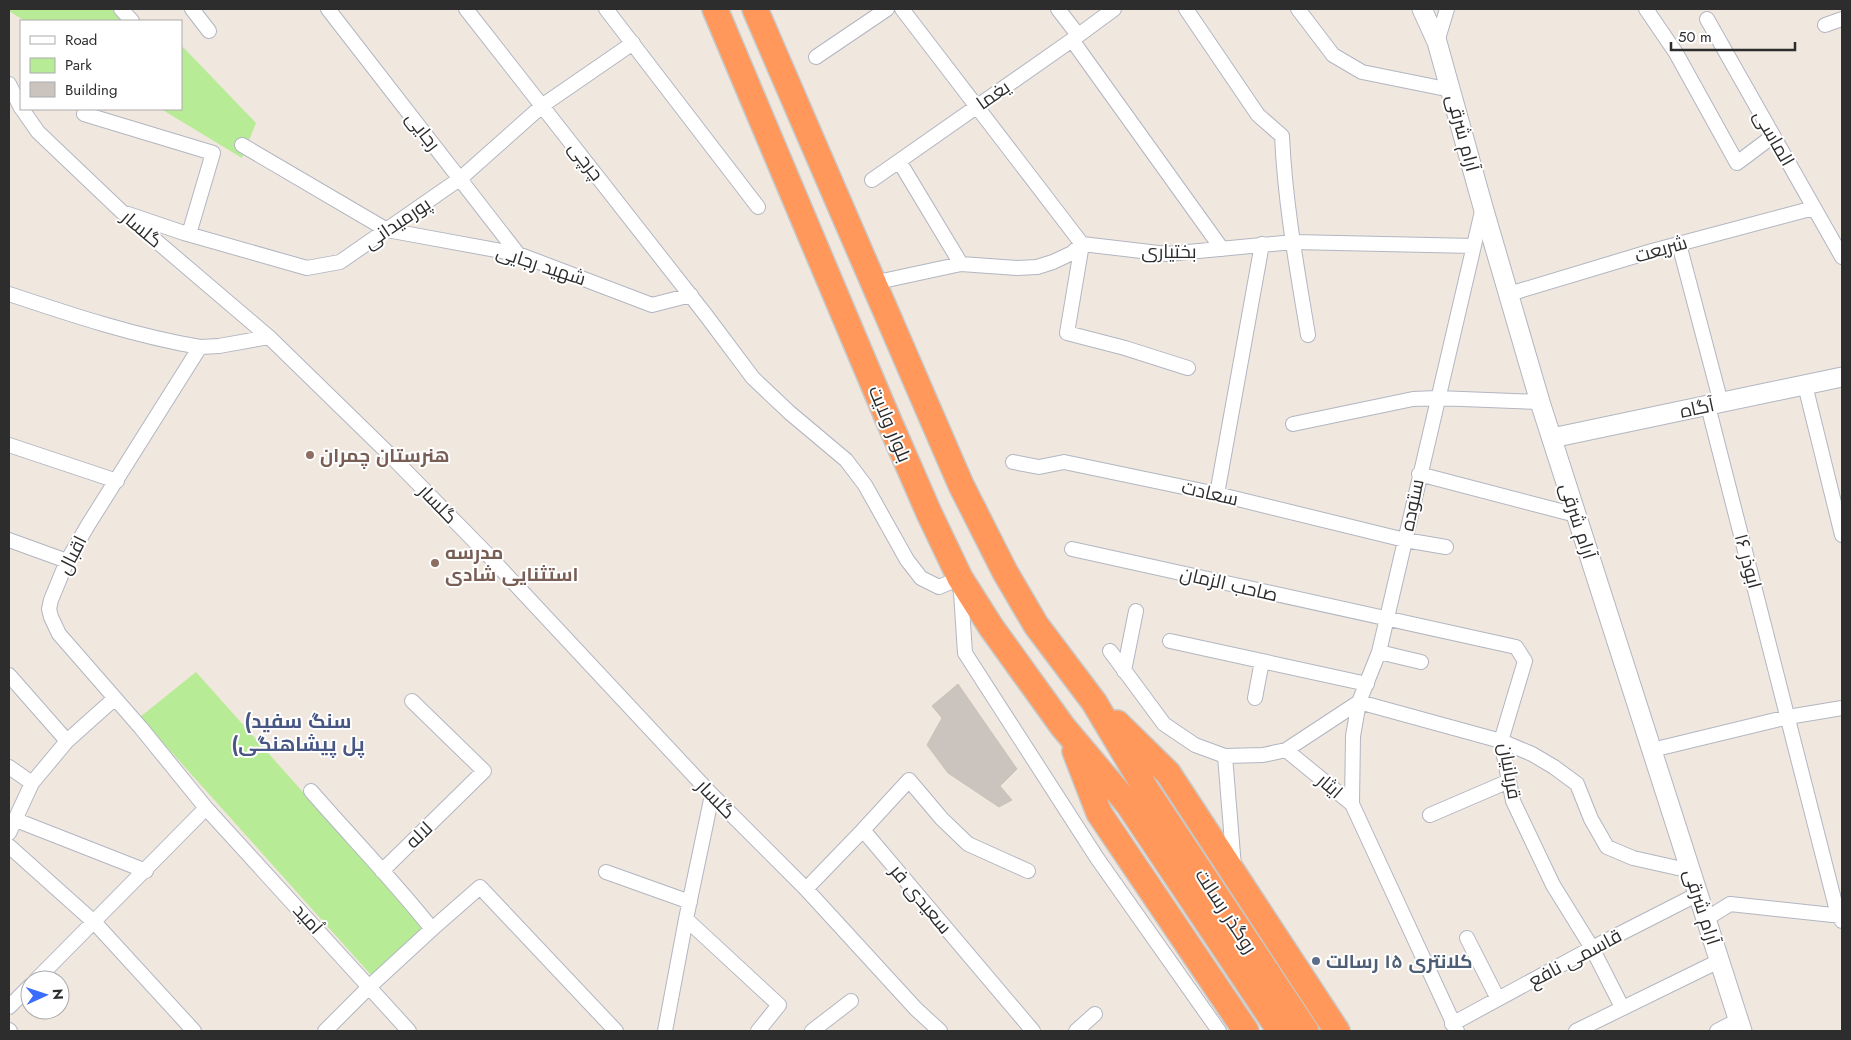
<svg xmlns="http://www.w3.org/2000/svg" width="1851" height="1040" font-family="Jost,Cairo,sans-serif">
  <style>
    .green { fill: #b8eb96 }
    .building { fill: #cbc4be; stroke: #ccc3b7 }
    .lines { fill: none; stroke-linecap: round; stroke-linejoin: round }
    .street-casing { stroke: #b2b6c2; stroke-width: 16 }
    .secondary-casing { stroke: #b2b6c2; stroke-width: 21 }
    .highway-casing { stroke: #c8c8c8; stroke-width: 28 }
    .street { stroke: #fff; stroke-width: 14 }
    .secondary { stroke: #fff; stroke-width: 19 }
    .highway { stroke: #ff985a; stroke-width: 25 }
    .education-dot { fill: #8d6e63; stroke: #fff; stroke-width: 2 }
    .service-dot { fill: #5c6f8a; stroke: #fff; stroke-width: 2 }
    .labels { text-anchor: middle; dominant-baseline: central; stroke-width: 4; stroke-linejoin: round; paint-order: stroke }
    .street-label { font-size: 19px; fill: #2d2d2d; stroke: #fff }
    .education-label { font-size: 19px; font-weight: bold; fill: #785e54; stroke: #fff; text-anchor: start }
    .service-label { font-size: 19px; font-weight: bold; fill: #4e5e75; stroke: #fff; text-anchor: start }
    .neighbourhood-label { font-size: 20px; font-weight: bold; fill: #485683; stroke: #fff }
  </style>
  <rect width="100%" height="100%" fill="#f0e7de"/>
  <path class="green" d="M9 9H112L122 21H25L9 11Z
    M183 47 256 123 242 158 161 109H181V50Z
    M196 672 424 928 371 975 140 717Z"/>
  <path class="building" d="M958 684 1017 769 1000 786 1012 800 999 807 948 773 927 745 942 718 932 706Z"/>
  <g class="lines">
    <defs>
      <path id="street" d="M121 9 132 21
        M192 9 209 31
        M328 9 518 254
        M466 9 705 314 753 378 790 413 846 460 865 485 907 560 921 578 939 587 960 578 965 653 1097 858 1219 1031
        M606 9 758 207
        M902 9 1082 244 1067 333 1125 348 1188 368
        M1058 9 1078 35
        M1186 9 1258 115 1282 136C1285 203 1297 269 1308 335
        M1298 9 1333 55 1362 72 1451 90
        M1646 9 1676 53 1737 163 1773 136
        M1707 19 1842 257
        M1825 25 1842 19
        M1072 40 1222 249
        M1437 42 1447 9
        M816 57 887 9
        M9 84 21 108
        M22 109 38 132 121 211 269 337 389 454 488 555 712 795 806 889 916 1009 940 1031
        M84 114 213 153 189 234
        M242 145 387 230 518 254 652 305 691 295
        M899 161 961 264
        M872 180 1072 40 1114 9
        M128 214 184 233 307 268 340 262 461 178 543 105 633 43
        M1679 244 1721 403
        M873 283 961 264 1017 268 1037 267 1053 262 1072 253 1082 244 1167 254 1293 242 1474 246
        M9 294C72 315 135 336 200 347
        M1509 294 1652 251 1814 208
        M269 337 219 346 200 347 88 525 67 561 51 600 49 609 51 617 59 634 141 728 206 808 409 1031
        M1805 385 1842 535
        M1708 406 1838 915 1842 921
        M1293 424 1413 399 1437 398 1540 402
        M9 445 117 481
        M1013 462 1039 467 1064 462 1217 494 1405 540 1446 547
        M1419 474 1576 515
        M1217 494 1262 244
        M9 540 67 561
        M1072 549 1516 647 1525 661 1501 741 1513 801 1553 885 1592 948 1622 1007
        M1170 641 1367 684
        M1110 651 1164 724 1195 745 1225 756 1263 755 1286 750 1352 804 1457 1031
        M1379 652 1421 662
        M1124 671 1136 611
        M9 675 67 741
        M1255 698 1262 661
        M1286 750 1359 702 1501 741 1532 754 1554 767 1577 784 1591 819 1607 847 1633 858 1691 871
        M1652 750 1788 717 1842 708
        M1225 756 1234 867
        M9 767 32 783
        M311 791C351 837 394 881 432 929L480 887 616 1031
        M1352 804 1353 736 1359 702 1379 652 1483 207
        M1430 815 1509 781
        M16 820 146 871
        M863 830 909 780 942 819 968 844 1028 871
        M9 833 32 783 67 741 114 699
        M9 846 95 923 194 1031
        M382 871 484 771 412 701
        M606 872 690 902
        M806 889 863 830 1033 1031
        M686 919 779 1005 758 1031
        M1706 919 1730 904 1842 916
        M1467 938 1498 999
        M36 980 206 808
        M9 1007 30 986
        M1452 1024 1592 948 1698 894
        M9 1030 10 1031
        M325 1031 369 987 432 929
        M665 1031 686 919 712 795
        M812 1031 851 1001
        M1076 1031 1095 1014
        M1576 1031 1719 961
        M1717 1031 1738 1020"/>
      <path id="secondary" d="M1422 9 1437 42 1483 207 1540 402 1742 1031
        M1552 438 1842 377"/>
      <path id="highway" d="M715 9 885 412 929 513 960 578 991 627 1063 727 1128 804 1280 1031
        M755 9 961 485 1005 572 1036 625 1094 702 1147 791 1306 1031
        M1117 723 1168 773 1337 1031
        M1075 751 1099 813 1246 1031"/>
    </defs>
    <use href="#street" class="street-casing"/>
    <use href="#secondary" class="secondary-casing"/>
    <use href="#highway" class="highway-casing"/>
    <use href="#street" class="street"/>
    <use href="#secondary" class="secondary"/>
    <use href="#highway" class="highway"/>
  </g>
  <g class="education-dot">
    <circle cx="310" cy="455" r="5"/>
    <circle cx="435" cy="563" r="5"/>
  </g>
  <circle class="service-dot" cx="1316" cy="961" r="5"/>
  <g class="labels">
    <g class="street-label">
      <text transform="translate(993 95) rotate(-35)">یغما</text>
      <text transform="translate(423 131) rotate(52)">رجایی</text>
      <text transform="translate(1463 133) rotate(75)">آرام شرقی</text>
      <text transform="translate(1774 138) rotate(60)">الماسی</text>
      <text transform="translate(586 161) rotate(52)">چرچی</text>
      <text transform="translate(397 223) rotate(-34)">پورمیدانی</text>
      <text transform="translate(142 229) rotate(40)">گلسار</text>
      <text transform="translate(1661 249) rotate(-16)">شریعت</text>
      <text x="1169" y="251">بختیاری</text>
      <text transform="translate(541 265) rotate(18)">شهید رجایی</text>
      <text transform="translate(1697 408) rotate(-12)">آگاه</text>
      <text transform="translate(890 424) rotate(67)">بلوار ولایت</text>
      <text transform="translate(1210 493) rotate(13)">سعادت</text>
      <text transform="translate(438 504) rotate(46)">گلسار</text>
      <text transform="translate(1412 505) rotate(-78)">ستوده</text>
      <text transform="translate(1578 521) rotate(72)">آرام شرقی</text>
      <text transform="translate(72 555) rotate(-63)">اقبال</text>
      <text transform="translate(1748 561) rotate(75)">ابوذر ۱۶</text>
      <text transform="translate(1229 584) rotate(13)">صاحب الزمان</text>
      <text transform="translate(1510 771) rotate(80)">قربانیان</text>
      <text transform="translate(1330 786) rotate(41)">ایثار</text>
      <text transform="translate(716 799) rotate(46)">گلسار</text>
      <text transform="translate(419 835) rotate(-44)">لاله</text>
      <text transform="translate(921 899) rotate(50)">سعیدی فر</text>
      <text transform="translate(1702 907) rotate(72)">آرام شرقی</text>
      <text transform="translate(1226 911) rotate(57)">روگذر رسالت</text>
      <text transform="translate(308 919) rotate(48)">اُمید</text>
      <text transform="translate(1575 958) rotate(-28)">قاسمی نافع</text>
    </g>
    <g class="education-label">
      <text x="320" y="455">هنرستان چمران</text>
      <text x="445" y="552">مدرسه<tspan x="445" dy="22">استثنایی شادی</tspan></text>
    </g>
    <g class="service-label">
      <text x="1326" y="961">کلانتری ۱۵ رسالت</text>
    </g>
    <g class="neighbourhood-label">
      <text x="298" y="721">(سنگ سفید<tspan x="298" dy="23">(پل پیشاهنگی</tspan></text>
    </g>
  </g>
  <rect width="1851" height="1040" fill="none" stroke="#2d2d2d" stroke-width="20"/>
  <rect x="20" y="20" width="162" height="90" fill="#ffffff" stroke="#ababab"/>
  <rect x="30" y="36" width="25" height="8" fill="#ffffff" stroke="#ababab"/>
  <text x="65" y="45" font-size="15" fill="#2d2d2d">Road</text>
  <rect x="30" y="58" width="25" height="15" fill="#b8eb96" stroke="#ababab"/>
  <text x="65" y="70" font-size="15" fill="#2d2d2d">Park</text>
  <rect x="30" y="82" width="25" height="15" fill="#cbc4be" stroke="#ababab"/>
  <text x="65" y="95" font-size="15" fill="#2d2d2d">Building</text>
  <g transform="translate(45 995) rotate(87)"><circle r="24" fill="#ffffff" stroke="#ababab"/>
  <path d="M0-4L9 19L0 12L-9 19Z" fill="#3c6cff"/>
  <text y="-8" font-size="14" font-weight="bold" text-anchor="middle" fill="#2d2d2d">N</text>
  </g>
  <path d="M1671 42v8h124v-8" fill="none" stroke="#2d2d2d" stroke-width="2.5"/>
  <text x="1678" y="42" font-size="15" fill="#2d2d2d" stroke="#ffffff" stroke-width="4" paint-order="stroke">50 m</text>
</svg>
